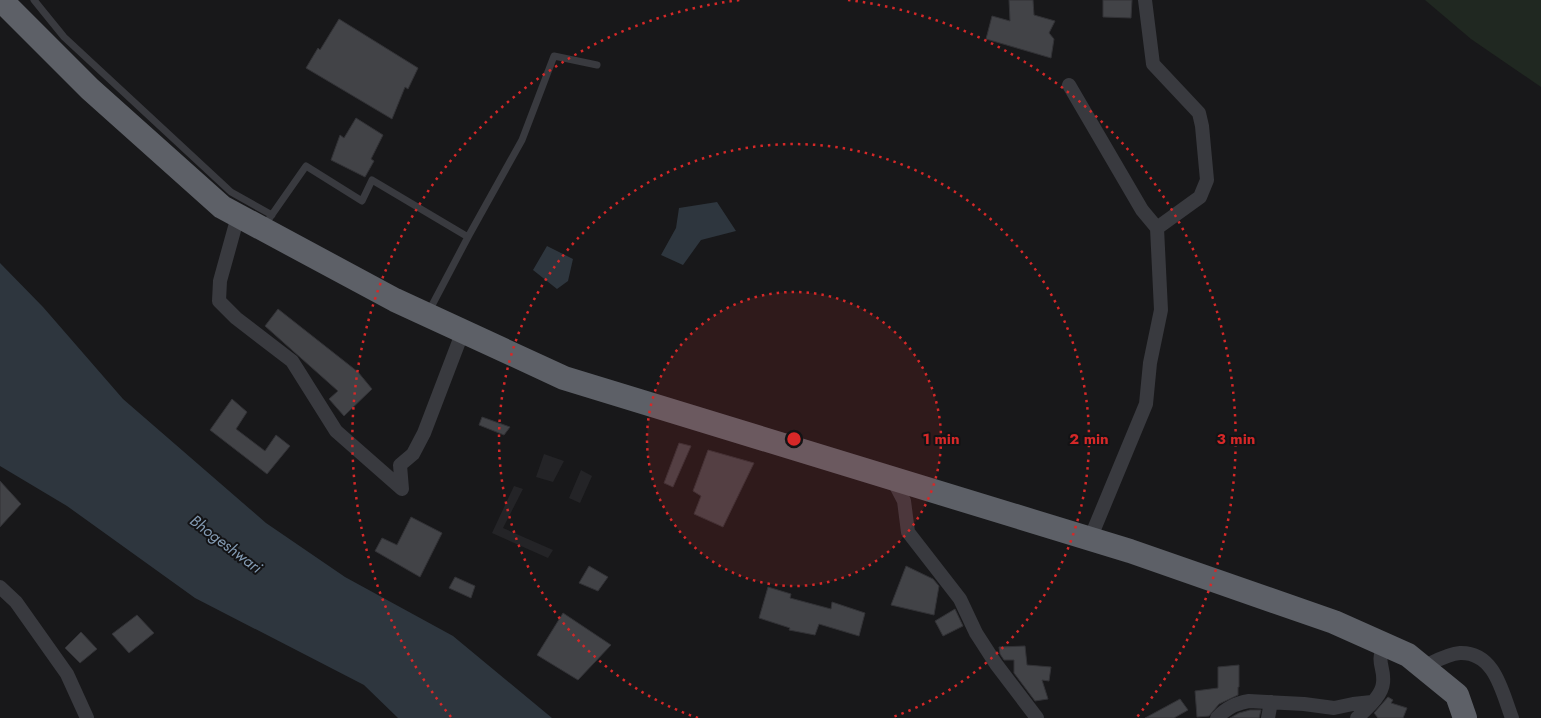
<svg xmlns="http://www.w3.org/2000/svg" width="1541" height="718" font-family="Jost,sans-serif">
  <style>
    .built { fill: #242427 }
    .green { fill: #202821 }
    .water { fill: #2e363e }
    .building { fill: #424347; stroke: #323236 }
    .lines { fill: none; stroke-linecap: round; stroke-linejoin: round }
    .service { stroke: #393a3f; stroke-width: 7 }
    .minor { stroke: #393a3f; stroke-width: 14 }
    .trunk { stroke: #5d6067; stroke-width: 24 }
    .ring { fill: none; stroke: #d62828; stroke-width: 2.5; stroke-dasharray: 2.5 5 }
    .labels { text-anchor: middle; dominant-baseline: central; stroke-width: 4; stroke-linejoin: round; paint-order: stroke }
    .water-label { font-size: 16px; font-style: italic; fill: #839bb3; stroke: #131315 }
    .centre { fill: #d62828; stroke: #131315; stroke-width: 2.5 }
    .ring-label { font-size: 15px; text-anchor: middle; font-weight: bold; fill: #d62828; stroke: #131315; stroke-width: 4; stroke-linejoin: round; paint-order: stroke }
  </style>
  <rect width="100%" height="100%" fill="#18181a"/>
  <path class="built" d="M544 454 564 461 553 482 536 477Z
    M581 470 592 476 580 503 569 498Z
    M514 486 523 489 503 528 553 550 548 558 492 533Z"/>
  <path class="green" d="M1425 0H1541V87L1471 39Z"/>
  <path class="water" d="M717 202 736 231 701 240 683 265 661 255 676 228 679 208Z
    M547 246 573 259 568 281 557 289 533 270Z
    M0 263 43 307 123 399 266 523 345 577 453 636 552 718H398L364 685 195 598 67 506 0 466Z"/>
  <path class="building" d="M1009 0H1033L1034 15 1055 21 1049 33 1054 39 1051 58 986 39 992 16 1010 21Z
    M1103 0H1132L1131 18 1103 17Z
    M339 19 418 68 408 89 405 87 392 119 306 68 318 48 320 50Z
    M356 118 383 135 371 159 374 161 365 177 331 160 340 135 344 138Z
    M278 309 358 372 372 389 344 416 329 399 338 391 265 326Z
    M232 399 247 412 236 429 265 451 276 435 290 446 267 474 210 430Z
    M482 417 510 427 504 435 479 425Z
    M679 443 691 446 673 487 664 483Z
    M708 450 754 463 723 527 694 514 701 496 693 491Z
    M0 481 21 504 0 527Z
    M411 517 442 533 420 577 375 551 382 538 397 545Z
    M589 566 608 577 598 591 579 583Z
    M906 566 933 579 939 586 934 615 891 605Z
    M455 577 475 586 471 598 449 588Z
    M768 587 791 594 790 598 831 609 832 602 865 613 859 636 819 624 815 635 789 630 790 628 759 618Z
    M955 609 963 626 943 636 935 621Z
    M563 613 611 645 578 680 537 655Z
    M137 615 154 633 129 653 112 634Z
    M81 632 97 649 80 663 65 648Z
    M1025 646 1027 665 1051 667 1049 681 1042 680 1048 699 1035 701 1014 673V660H1004L1000 654 999 647Z
    M1239 665V687H1238V695L1219 704 1209 716 1197 717 1195 691 1218 688V667Z
    M1388 697 1393 700 1391 703 1407 708 1403 718H1378L1374 713Z
    M1180 699 1188 710 1174 718H1145Z
    M1250 710H1261L1259 718H1230L1239 713Z"/>
  <g class="lines">
    <path class="service" d="M34 0 64 37 231 192 272 215
      M264 226 306 166 362 201 372 180 468 237 522 140 554 56 597 65
      M429 311 468 237"/>
    <path class="minor" d="M1069 85 1142 210 1157 228 1200 197 1207 180 1202 126 1199 113 1153 64 1145 0
      M238 216 220 281 219 301 236 318 292 361 336 431 402 489
      M892 478 904 501 908 532 960 599 976 633 996 664 1037 718
      M402 489 400 465 413 454 424 433 463 331
      M1090 539 1146 404 1150 363 1161 310 1157 228
      M0 587 16 602 67 674 87 718
      M1423 667C1434 662 1447 654 1460 653 1495 652 1502 692 1512 718
      M1217 718C1226 708 1236 703 1249 701L1304 704 1334 708 1353 704 1372 702
      M1268 718 1271 702
      M1357 718C1366 709 1382 696 1383 683 1385 666 1375 664 1385 644"/>
    <path class="trunk" d="M1 0 90 89 222 207 395 300 564 378 1130 551 1334 622 1408 655 1457 695 1465 718"/>
  </g>
  <circle cx="794" cy="439" r="147" fill="#d62828" fill-opacity=".12"/>
  <g class="ring">
    <circle cx="794" cy="439" r="147"/>
    <path d="M698 718A295 295 0 1 1 890 718"/>
    <path d="M451 717A442 442 0 0 1 740 0M848 0A442 442 0 0 1 1137 717"/>
  </g>
  <g class="labels">
    <g class="water-label">
      <text transform="translate(226 544) rotate(37)">Bhogeshwari</text>
    </g>
  </g>
  <circle cx="794" cy="439" r="8" class="centre"/>
  <g class="ring-label">
    <text x="941" y="444">1 min</text>
    <text x="1089" y="444">2 min</text>
    <text x="1236" y="444">3 min</text>
  </g>
</svg>
